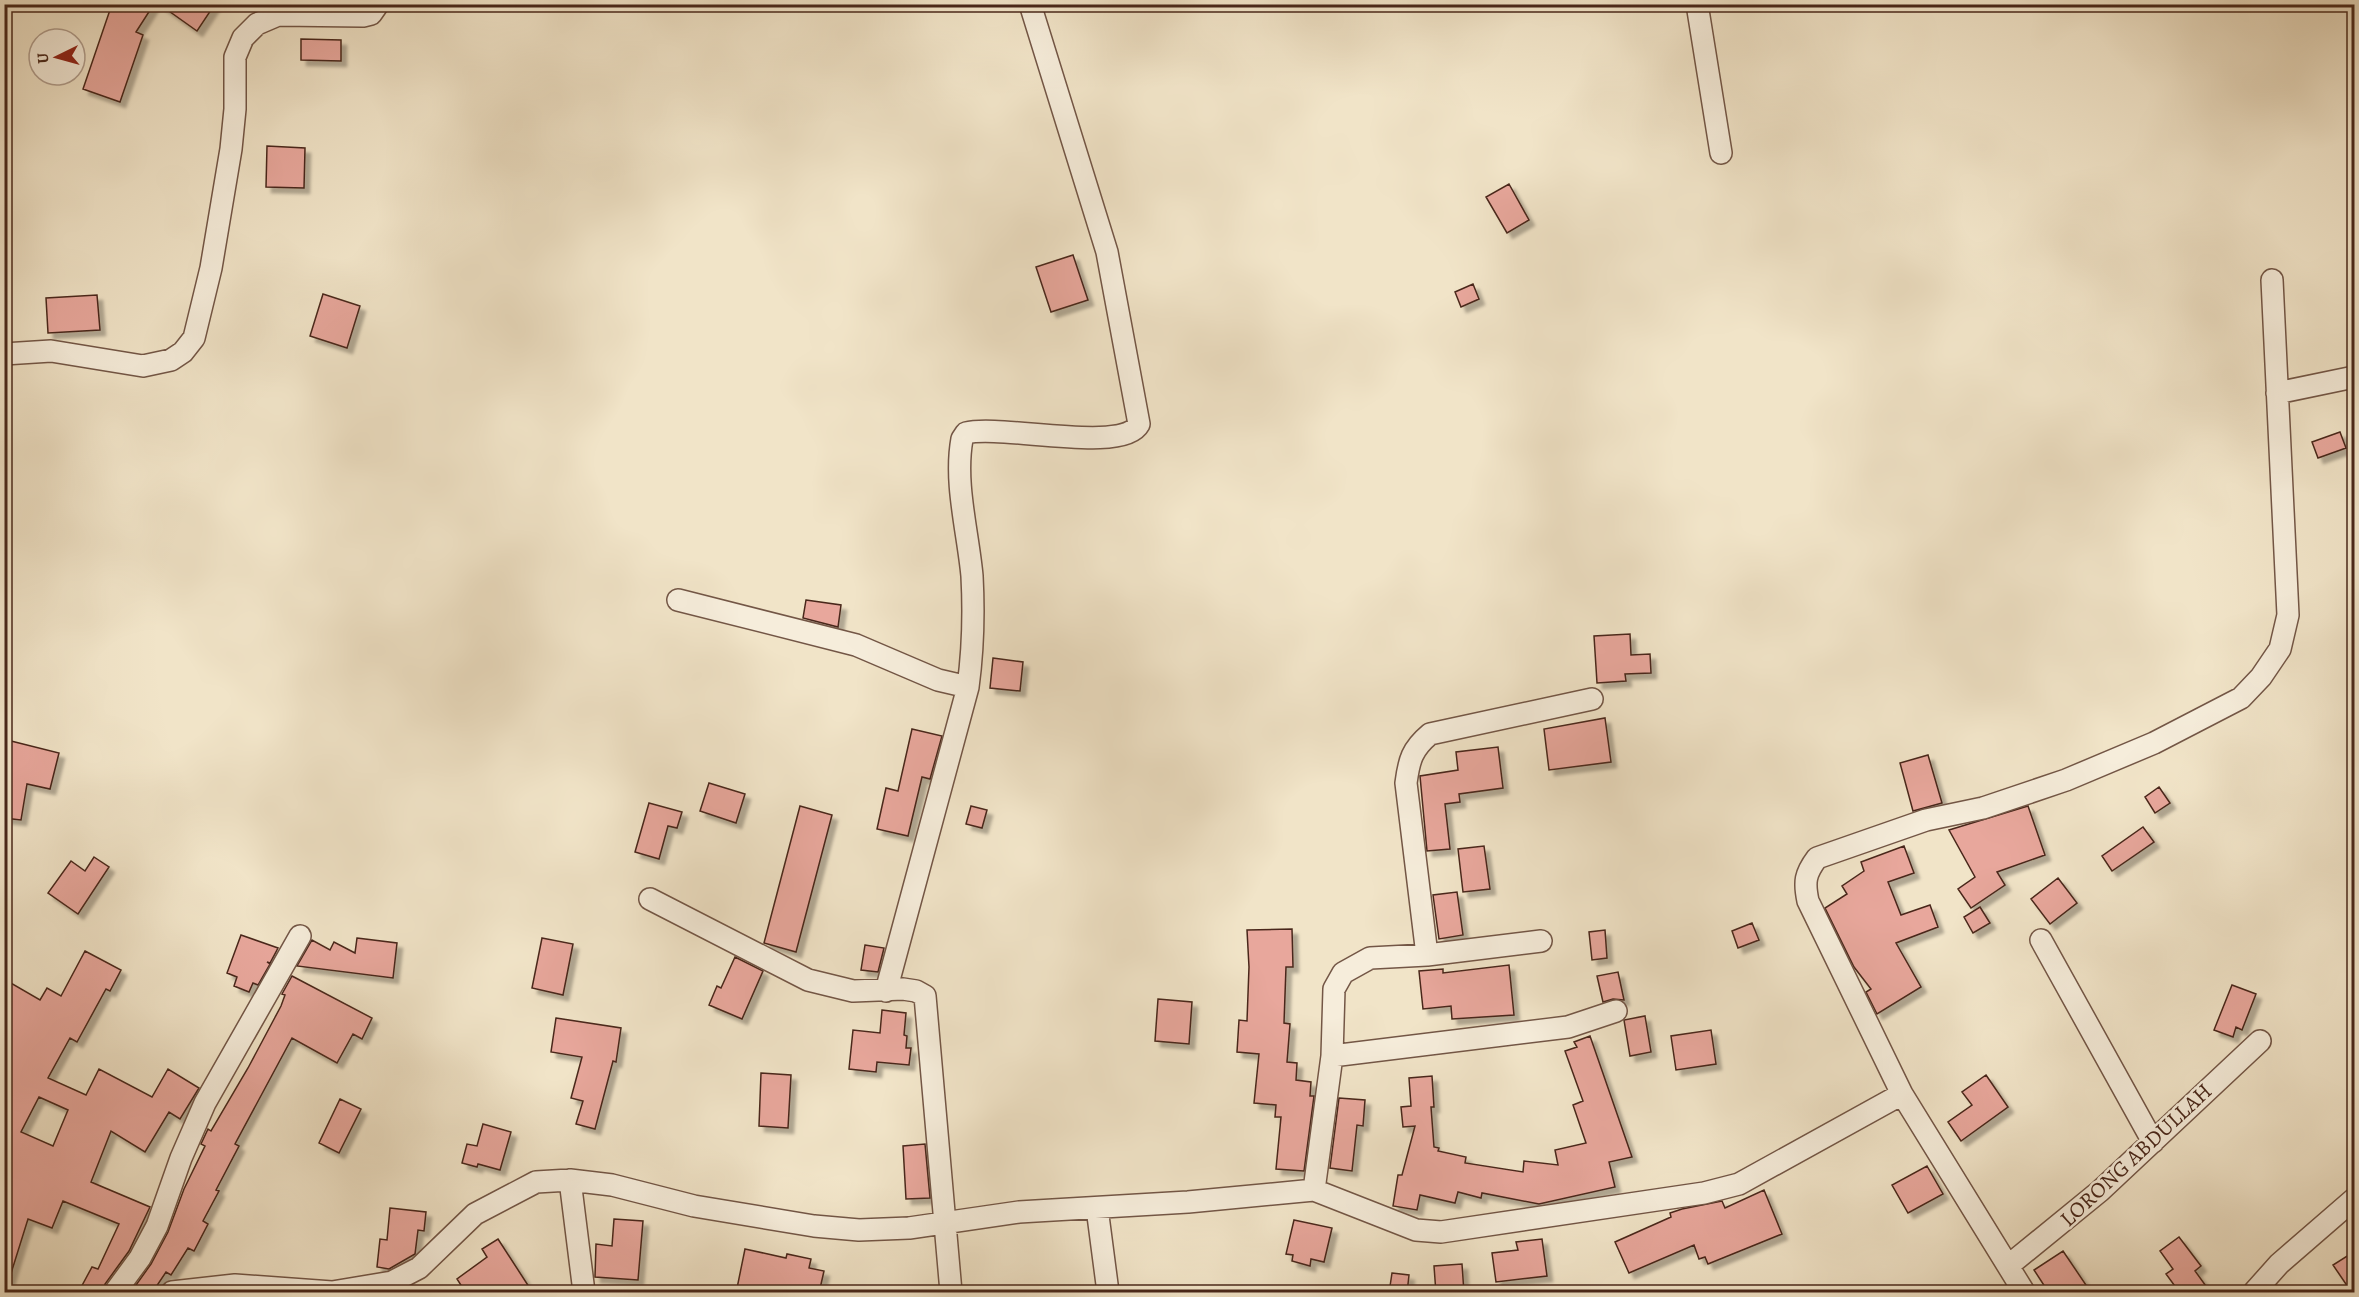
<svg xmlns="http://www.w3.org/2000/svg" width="2359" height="1297" font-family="Alegreya,serif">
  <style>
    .building { fill: #e8a79c; stroke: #49271a; stroke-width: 1.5; fill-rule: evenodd; filter: url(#shadow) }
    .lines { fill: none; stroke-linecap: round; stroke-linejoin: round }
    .minor-casing { stroke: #735646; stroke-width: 24 }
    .minor { stroke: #f6eddb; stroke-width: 21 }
    .labels { text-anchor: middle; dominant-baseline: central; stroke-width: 5; stroke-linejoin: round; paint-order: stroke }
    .street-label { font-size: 22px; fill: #49271a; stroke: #f6eddb }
  </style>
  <defs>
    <filter id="shadow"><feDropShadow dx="5.5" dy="5.5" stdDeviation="1.5" flood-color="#0004"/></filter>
  </defs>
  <rect width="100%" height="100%" fill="#f1e4c8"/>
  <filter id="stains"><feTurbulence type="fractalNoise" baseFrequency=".00333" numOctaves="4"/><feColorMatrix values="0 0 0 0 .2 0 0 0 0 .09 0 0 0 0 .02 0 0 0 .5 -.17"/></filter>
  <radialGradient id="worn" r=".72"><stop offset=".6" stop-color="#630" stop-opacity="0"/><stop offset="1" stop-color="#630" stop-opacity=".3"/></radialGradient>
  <path class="building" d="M112 4H154L136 32 143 35 120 102 83 89Z
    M159 4H215L197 31Z
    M301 39 341 40V61L301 60Z
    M267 146 305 148 304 188 266 187Z
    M1509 184 1529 220 1507 233 1486 197Z
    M1073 255 1088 300 1051 312 1036 267Z
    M1473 284 1479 299 1461 307 1455 292Z
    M323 294 360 306 347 348 310 336Z
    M97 295 100 330 48 333 46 298Z
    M2340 432 2346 448 2318 458 2312 442Z
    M806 600 841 605 838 627 803 618Z
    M1630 634 1631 655 1650 654 1651 673 1625 674 1626 681 1597 683 1594 636Z
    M993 658 1023 662 1020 691 990 688Z
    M1605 718 1611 762 1549 770 1544 729Z
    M912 729 942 736 930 779 922 777 908 836 877 829 886 788 898 791Z
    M11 741 59 753 50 789 27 784 21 820 4 818V768Z
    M1498 747 1503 788 1459 794 1460 802 1445 804 1450 849 1427 851 1420 776 1458 770 1456 752Z
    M1928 755 1942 803 1913 811 1900 763Z
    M709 783 745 794 736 823 700 811Z
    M2159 787 2170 803 2155 813 2145 797Z
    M649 803 682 812 677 828 668 826 659 859 635 852Z
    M800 806 832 815 796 952 764 943Z
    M971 806 987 810 982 828 966 824Z
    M2028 806 2045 855 1997 872 2005 885 1971 908 1958 889 1975 877 1949 830Z
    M2143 827 2154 842 2112 871 2102 856Z
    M1484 846 1490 889 1463 892 1458 849Z
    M1904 846 1914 873 1888 882 1901 915 1930 905 1938 927 1896 943 1921 987 1877 1014 1866 992 1871 989 1854 967 1825 908 1847 894 1842 886 1864 871 1861 862Z
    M94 857 109 867 78 914 48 893 71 861 85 871Z
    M2058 878 2077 903 2050 924 2031 899Z
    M1457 892 1463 935 1439 939 1433 895Z
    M1980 907 1990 923 1973 933 1964 917Z
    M1752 923 1759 940 1738 948 1732 931Z
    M1292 929 1293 967H1286L1284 1023 1290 1024 1287 1062 1297 1063 1296 1080 1311 1082 1310 1096H1314L1304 1171 1276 1169 1281 1117H1275L1276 1105 1254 1103 1259 1054 1237 1052 1239 1020 1247 1021 1249 967 1247 930Z
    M1605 930 1607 958 1592 960 1589 932Z
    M241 935 278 948 270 963 267 962 270 964 258 985 253 983 249 992 234 986 237 977 227 973Z
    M357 938 397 943 393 978 297 966 312 940 330 950 334 942 355 953Z
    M542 938 573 944 563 995 532 988Z
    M865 945 884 948 878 972 861 970Z
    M85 951 121 970 110 991 106 989 77 1042 70 1038 48 1078 86 1095 99 1069 152 1097 168 1069 199 1088 180 1119 169 1112 145 1152 111 1131 91 1182 150 1207 129 1251 105 1284 103 1293H78L92 1267 98 1269 119 1224 63 1201 52 1228 28 1219 8 1283 4 1282V979L40 1000 47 988 61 996ZM39 1097 68 1110 53 1146 21 1132Z
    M735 957 763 971 742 1019 709 1005 717 986 721 988Z
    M1509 965 1514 1015 1452 1019 1451 1006 1423 1009 1419 971 1443 969V973Z
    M1618 972 1624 1000 1613 999 1603 1002 1597 976Z
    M292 976 372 1018 362 1039 353 1034 337 1063 292 1038 235 1144 239 1146 216 1190 219 1191 203 1221 208 1224 194 1251 188 1248 171 1275 166 1272 152 1293H148L136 1285 151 1264 168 1232 184 1189 205 1146 201 1144 208 1129 211 1131 248 1068 281 1006 285 995 282 994Z
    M2232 985 2256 994 2242 1030 2236 1027 2233 1037 2214 1030Z
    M1158 999 1192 1002 1189 1044 1155 1041Z
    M882 1010 906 1013 904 1035 907 1036 906 1048H911L909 1065 877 1062 876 1072 849 1069 853 1030 880 1033Z
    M1645 1016 1651 1052 1630 1056 1624 1020Z
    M556 1018 621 1028 616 1062 613 1061 595 1129 576 1124 583 1101 571 1098 582 1057 551 1052Z
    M1711 1030 1716 1064 1676 1070 1671 1036Z
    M1590 1036 1632 1157 1609 1162 1615 1187 1539 1204 1482 1193 1481 1198 1458 1192 1455 1203 1420 1195 1417 1210 1393 1206 1398 1175H1402L1415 1126 1403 1127 1401 1107 1411 1106 1409 1078 1432 1076 1434 1107H1431L1434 1147 1439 1148 1438 1151 1466 1157 1465 1163 1523 1172 1524 1161 1558 1165 1555 1150 1586 1143 1573 1105 1583 1101 1565 1051 1577 1047 1574 1042Z
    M761 1073 791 1075 788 1128 759 1126Z
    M1986 1075 2008 1107 1961 1141 1948 1122 1972 1105 1962 1092Z
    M1339 1098 1365 1100 1363 1126 1357 1125 1352 1171 1330 1168Z
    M340 1099 361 1109 339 1153 319 1143Z
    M483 1124 511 1132 500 1170 478 1164 477 1167 462 1163 467 1144 477 1146Z
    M925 1144 930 1198 906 1199 903 1146Z
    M1927 1166 1943 1194 1908 1213 1892 1185Z
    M1764 1190 1782 1234 1708 1264 1705 1257 1699 1259 1694 1245 1629 1273 1615 1242 1671 1217 1670 1213 1682 1209 1722 1201 1725 1208Z
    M390 1208 426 1212 424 1231 418 1230 415 1254 389 1269 377 1267 380 1239 387 1240Z
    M614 1219 643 1221 638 1280 595 1277 596 1244 612 1246Z
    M1294 1220 1332 1228 1324 1262 1311 1259 1310 1266 1292 1261 1293 1255 1286 1254Z
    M2179 1237 2201 1266 2195 1271 2211 1293H2180L2166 1274 2173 1269 2160 1251Z
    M498 1239 533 1293H466L457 1279 487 1257 482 1249Z
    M1542 1239 1547 1276 1496 1282 1492 1253 1518 1250 1516 1242Z
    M745 1249 786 1258 787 1254 811 1259 809 1268 824 1271 819 1293H736Z
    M2063 1251 2086 1285 2074 1293H2049L2034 1270Z
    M2355 1251V1293H2352L2333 1265Z
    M1462 1264 1464 1293H1436L1434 1266Z
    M1392 1273 1409 1275 1407 1293H1389Z"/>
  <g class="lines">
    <defs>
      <path id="minor" d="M1697 4 1721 153
        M4 354 51 351 143 366 171 360 183 352 194 338 211 268 231 149 235 109V57L243 38 257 24 278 15 363 16 371 14 378 4
        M2277 393 2354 377
        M678 600 856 645 938 680 968 687
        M650 899 808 980 853 991 903 989 916 991 925 996 951 1292
        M2041 940 2153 1142
        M1427 955 1406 783C1409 760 1412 749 1430 734L1592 699
        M886 991 968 687C973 650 974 613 972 576 968 532 954 483 962 439L966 433C1001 424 1123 454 1139 424L1107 252 1030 4
        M1332 1056 1568 1027 1616 1011
        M570 1180 584 1292
        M1314 1190 1416 1230 1441 1232 1704 1193 1739 1184 1902 1094
        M1097 1208 1108 1292
        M2008 1266 2100 1191 2260 1041
        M115 1292 140 1258 157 1226 181 1158 205 1103 300 936
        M172 1292 235 1285 332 1292 392 1282 419 1268 475 1214 536 1182 570 1180 612 1185 694 1206 814 1226 859 1230 909 1228 1019 1212 1188 1202 1314 1190 1332 1056 1334 989 1343 973 1370 958 1427 955 1541 941
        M2024 1292 1902 1094 1808 901C1804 882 1805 874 1817 858L1926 820 1983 808 2066 780 2154 743 2241 698 2261 677 2280 649 2288 615 2272 280
        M2254 1292 2279 1264 2354 1199"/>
    </defs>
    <use href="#minor" class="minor-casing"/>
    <use href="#minor" class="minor"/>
  </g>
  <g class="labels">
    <g class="street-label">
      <text transform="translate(2136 1155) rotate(-43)">LORONG ABDULLAH</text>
    </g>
  </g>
  <rect width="2359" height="1297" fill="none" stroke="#f1e4c8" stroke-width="24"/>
  <rect x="6" y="6" width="2347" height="1285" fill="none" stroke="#49271a" stroke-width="3"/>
  <rect x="12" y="12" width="2335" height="1273" fill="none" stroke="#49271a" stroke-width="1.5"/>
  <g transform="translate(57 57) rotate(265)"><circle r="28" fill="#f6eddb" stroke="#b19e8e" stroke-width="1.5"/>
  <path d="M0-4.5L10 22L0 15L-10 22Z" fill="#8f2418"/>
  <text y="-9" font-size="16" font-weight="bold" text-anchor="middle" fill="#49271a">U</text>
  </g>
  <rect width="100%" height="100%" filter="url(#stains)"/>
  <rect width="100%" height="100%" fill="url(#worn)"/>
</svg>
